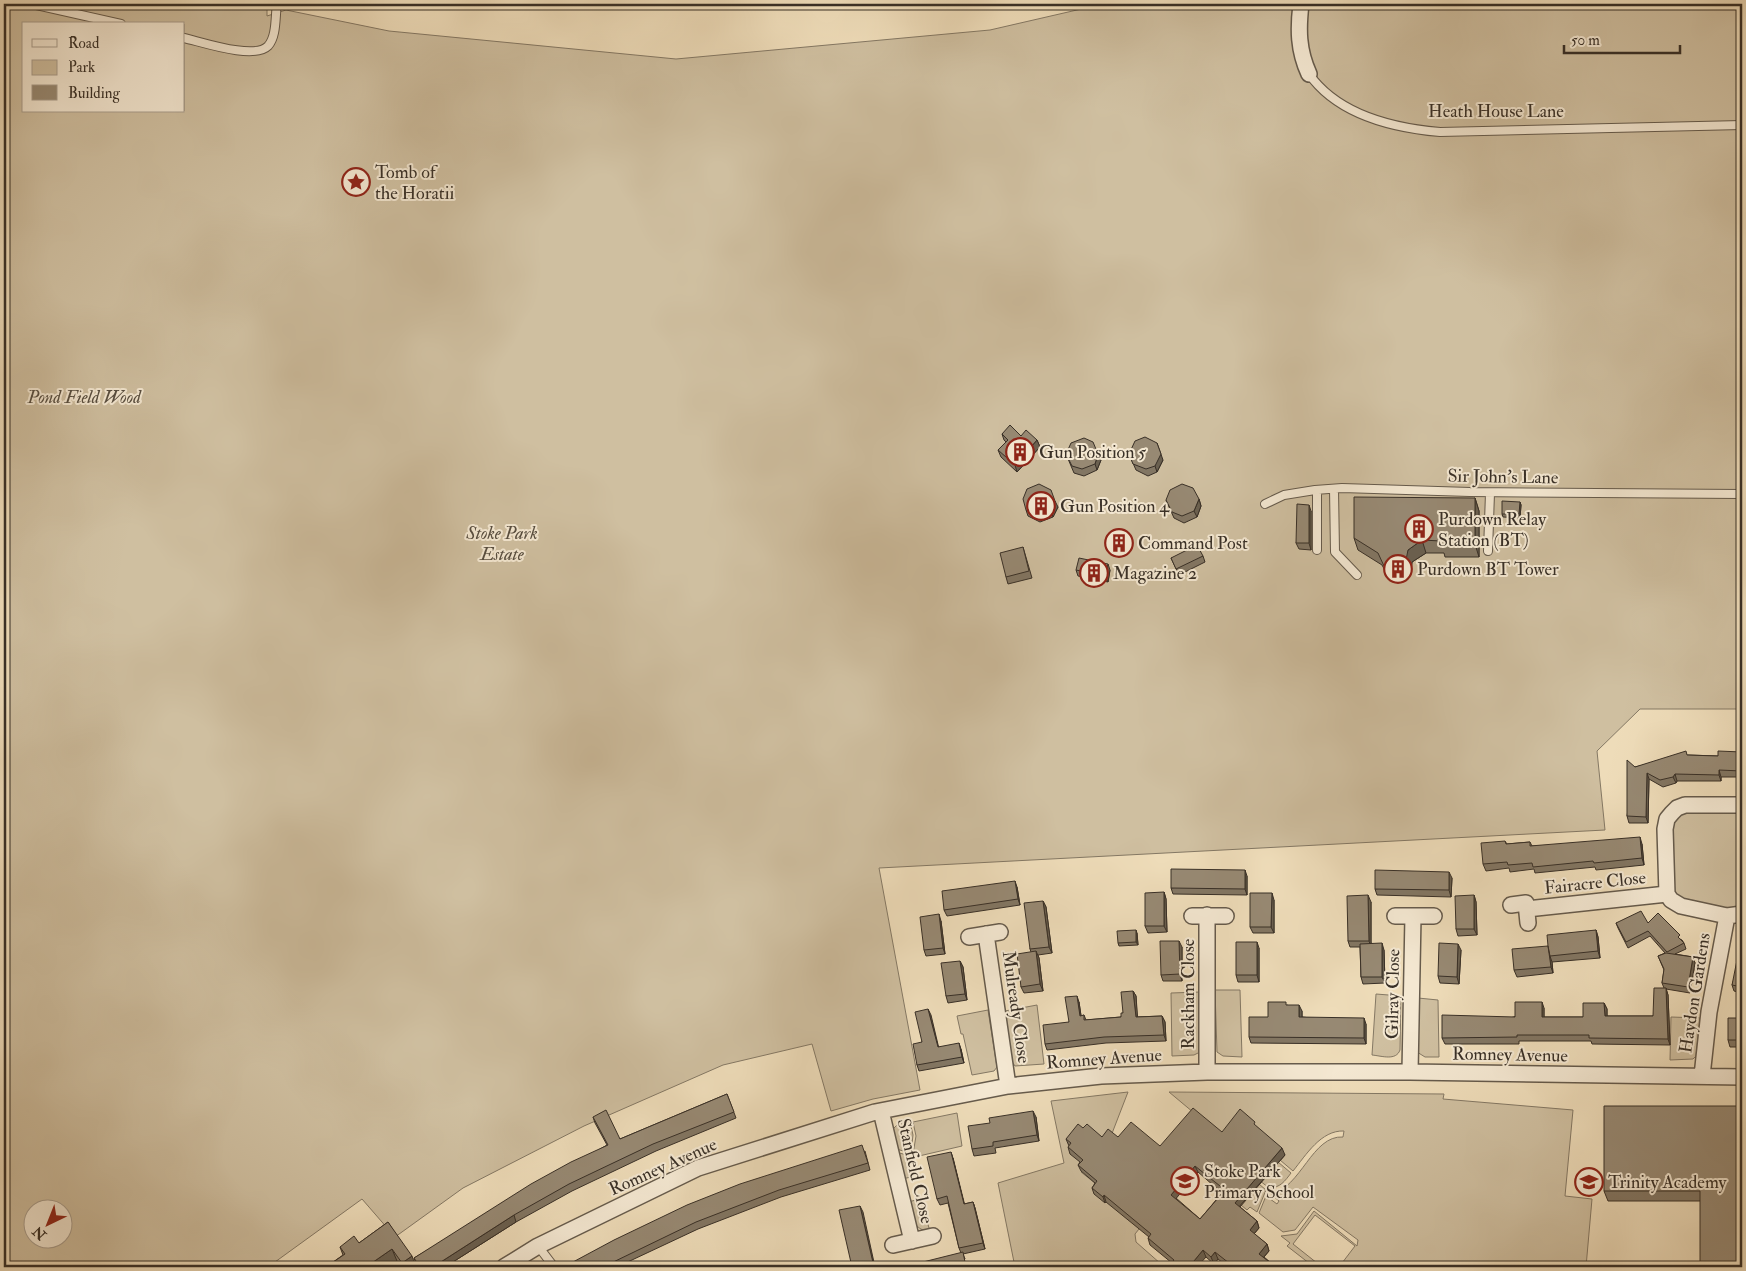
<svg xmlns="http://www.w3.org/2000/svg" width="1746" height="1271" font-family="'IM FELL Double Pica',serif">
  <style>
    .green { fill: #cfbfa0; stroke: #847864; fill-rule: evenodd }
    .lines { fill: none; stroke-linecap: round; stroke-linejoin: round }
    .service-casing { stroke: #665b4c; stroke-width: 10 }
    .minor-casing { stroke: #665b4c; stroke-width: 18 }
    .service { stroke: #f4e8d2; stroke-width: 8 }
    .minor { stroke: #f4e8d2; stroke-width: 15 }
    .wall { fill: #827663; stroke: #393027; fill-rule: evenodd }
    .shaded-wall { fill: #6a6050; stroke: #393027 }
    .building { fill: #978973; stroke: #393027; fill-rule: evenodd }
    .labels { text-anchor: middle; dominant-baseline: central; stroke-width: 4; stroke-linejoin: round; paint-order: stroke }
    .street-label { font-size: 18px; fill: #393027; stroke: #f4e8d2 }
    .poi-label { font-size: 18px; fill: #393027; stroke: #f4e8d2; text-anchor: start }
    .park-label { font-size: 18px; font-style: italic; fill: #574d3f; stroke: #f4e8d2 }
  </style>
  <rect width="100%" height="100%" fill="#eedcb9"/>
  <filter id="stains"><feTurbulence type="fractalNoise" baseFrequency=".004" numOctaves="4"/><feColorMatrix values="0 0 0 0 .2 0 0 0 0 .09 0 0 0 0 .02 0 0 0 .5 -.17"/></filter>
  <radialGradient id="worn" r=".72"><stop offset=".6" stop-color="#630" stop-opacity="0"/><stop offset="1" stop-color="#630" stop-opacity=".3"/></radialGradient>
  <path class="green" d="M4 4H267V16L286 10 389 31 676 59 990 30 1103 4H1742V709H1640L1597 751 1605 830 879 868 920 1090 873 1099 831 1111 812 1044 723 1065 584 1126 463 1188 395 1237 362 1199 275 1262 279 1267H4ZM24 24H184V111H24ZM32 1208H62V1238H32Z
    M1742 810V907L1721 909 1681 900 1672 891 1673 824 1684 812Z
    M1215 990H1240L1242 1057 1223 1056 1217 1052Z
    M1200 992V1052L1194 1055 1172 1056 1171 993Z
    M1376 994 1401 996 1400 1050C1396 1061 1382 1056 1372 1055Z
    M1418 998 1438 1000 1439 1057H1425L1417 1052Z
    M1037 1005 1044 1064 1015 1066 1011 1060 1005 1011Z
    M988 1010 997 1067 994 1071 972 1075 963 1034H961L957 1016Z
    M1671 1017 1700 1018 1696 1056 1693 1059 1670 1060Z
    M1128 1092 1111 1136 1081 1172 1111 1196 1139 1229 1135 1234 1136 1242 1161 1264 1155 1263 1159 1267H1015L998 1183 1064 1163 1051 1101Z
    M1169 1092 1444 1094 1443 1099 1573 1110 1565 1196 1592 1199 1586 1267H1339L1355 1246 1315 1215 1293 1244 1322 1267H1314L1287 1246 1290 1243 1281 1236 1297 1234 1314 1211 1357 1246 1358 1240 1313 1207 1295 1230 1283 1232 1259 1213 1266 1196 1277 1204 1279 1201 1271 1194C1301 1188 1312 1135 1343 1137L1344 1131C1321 1130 1306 1155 1293 1171L1280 1160 1285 1154 1273 1168 1278 1162 1291 1173C1285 1181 1280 1188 1269 1188L1235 1161 1224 1138Z
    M957 1113 962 1146 919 1156 913 1154 916 1136 913 1122Z
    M910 1122 913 1135 911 1153 896 1149 893 1129 898 1124Z
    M896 1152 910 1156 909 1162 911 1177 902 1179Z
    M1259 1184 1266 1190 1257 1212 1250 1207 1247 1210 1241 1205Z
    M920 1199 930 1231C913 1231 912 1216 908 1202Z"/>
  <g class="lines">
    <defs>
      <path id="service" d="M32 4 121 24
        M184 38C202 42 254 60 268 46 277 36 275 16 277 4
        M1309 74C1338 115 1393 128 1440 132L1742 125
        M1334 489 1335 552 1357 575
        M1317 490V550
        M1265 504 1284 495 1315 490 1342 488 1470 492 1742 494
        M1488 551 1490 493
        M538 1246 554 1267"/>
      <path id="minor" d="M1301 4C1298 29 1298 50 1309 74
        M1742 805H1685L1677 808 1672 813 1667 819 1665 829 1667 894 1671 900 1681 906 1727 916 1742 914
        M1511 905 1526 903 1528 923
        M1527 909 1667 894
        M1192 916H1226
        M1395 916H1434
        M986 934 1008 1086
        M969 937 1000 932
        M1207 1072V915
        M1410 1072 1413 916
        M1702 1076 1709 1012 1727 916
        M881 1111 912 1241
        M893 1245 933 1236
        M504 1267 538 1246 698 1168 875 1112 1008 1086 1101 1076 1207 1072H1410L1742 1077"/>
    </defs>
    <use href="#service" class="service-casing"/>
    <use href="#minor" class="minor-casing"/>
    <use href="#service" class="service"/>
    <use href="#minor" class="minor"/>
  </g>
  <path class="wall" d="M1002 434 1021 436 1037 440 1040 447 1017 472 1001 457 998 450 1006 442 1004 440Z
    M1066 454H1098L1101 460 1097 470 1084 476 1074 473Z
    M1129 454 1163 460 1157 472 1148 476 1136 470Z
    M1475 498 1479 511V557H1445L1444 553H1426L1412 562 1411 572 1406 579 1397 582 1389 578 1382 565 1358 550 1354 538Z
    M1199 499 1201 506 1197 517 1184 523 1174 518 1166 500Z
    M1520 502 1521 505 1520 518 1503 517 1502 514Z
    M1058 507 1053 517 1040 522 1028 516 1026 510Z
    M1311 511V550L1299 549 1296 543Z
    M1023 547 1032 578 1008 584 1006 577Z
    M1203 556 1205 562 1179 575 1171 558Z
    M1076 570H1110L1108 582 1078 576Z
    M1742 752V777H1721V781H1677L1676 783 1663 787 1649 779 1648 823H1629L1627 816 1635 767 1688 755 1718 756Z
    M1505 841 1507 844 1530 842 1532 846 1642 844 1644 865 1596 870 1595 867 1535 873 1534 869 1510 872 1509 868 1486 871 1483 864Z
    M1247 876V895L1173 894 1171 888Z
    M1452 878 1451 897 1377 895 1375 889Z
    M1017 887 1020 905 947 916 944 910Z
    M1164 892 1166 899 1167 932 1148 933 1145 926Z
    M1474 895 1476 902 1477 935 1458 936 1456 929Z
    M1274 900V933H1253L1250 927Z
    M1043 901 1046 907 1052 953 1038 955 1039 958 1043 991 1024 993 1021 987 1031 952 1030 949Z
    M1371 902V943L1384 950 1385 983 1363 984 1361 977 1360 947H1350L1348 941Z
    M941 921 945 954 926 956 924 950Z
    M1616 923H1648L1682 940 1684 943 1686 949 1675 954 1693 957 1695 963 1690 993 1666 989 1668 995 1670 1045 1592 1044 1591 1041H1519V1044H1445L1442 1038 1544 1008V1017H1583L1604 1003 1607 1009V1016H1653L1664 988 1662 983 1664 970 1658 956 1665 953 1650 936 1628 948 1618 928Z
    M1596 930 1598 937 1600 958 1552 962 1553 973 1517 977 1514 970 1548 946Z
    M1137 933 1138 945 1119 946 1118 943Z
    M1182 947V981H1163L1161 975Z
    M1259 948V982H1238L1236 975Z
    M1461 950 1459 984 1440 983 1438 976Z
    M1742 956V993L1734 991 1732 985Z
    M960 961 963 967 967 1000 948 1003 946 996Z
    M1133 991 1136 996 1137 1017 1162 1016 1165 1022 1166 1041 1106 1043 1047 1050 1045 1044 1069 1022 1079 1002 1081 1016 1084 1015 1086 1020 1121 1017Z
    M1287 1005 1302 1011V1017L1366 1024V1044L1251 1043 1249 1037 1268 1017Z
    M928 1009 938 1047 961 1049 964 1063 919 1071 917 1065 922 1042Z
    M1742 1018V1047H1730L1728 1040Z
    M727 1094 736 1118 656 1151 572 1191 516 1222 445 1267H418L416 1264 414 1258 607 1145 595 1123 593 1117 620 1139Z
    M1742 1106 1700 1201H1608L1604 1191Z
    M1036 1117 1039 1141 995 1148 996 1153 974 1156 972 1149Z
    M1257 1127 1285 1155 1240 1207 1257 1221 1259 1228 1254 1234 1267 1244 1269 1251 1264 1257 1276 1267H1228L1218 1259 1214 1264 1206 1257 1172 1263 1150 1245 1148 1238 1149 1237 1106 1202 1105 1203 1094 1194 1092 1188 1095 1183 1081 1171 1078 1165 1080 1162 1070 1154 1068 1147 1069 1146 1066 1139 1083 1128 1102 1137H1118L1160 1146 1222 1132ZM1198 1172 1222 1193 1200 1219 1176 1198Z
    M865 1151 870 1170 781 1197 698 1229 617 1267H576Z
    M953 1158 964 1204 973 1202 975 1208 985 1249 963 1254 965 1259 961 1253 959 1248 948 1203 940 1205 937 1199Z
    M388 1222 416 1267H401L397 1261 389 1267H326L343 1255 340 1247 359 1243Z"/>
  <path class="shaded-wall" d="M1037 440 1040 447 1017 472 1015 465Z
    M1157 443 1163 460 1157 472 1155 466Z
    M1098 454 1101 460 1097 470 1095 464Z
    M1475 498 1479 511V557L1475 544Z
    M1199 499 1201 506 1197 517 1194 511Z
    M1055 501 1058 507 1053 517 1051 511Z
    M1520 502 1521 505 1520 518 1519 514Z
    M1309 505 1311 511V550L1309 543Z
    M1422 540 1426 553 1412 562 1411 572 1406 579 1401 567 1408 550Z
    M1108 564 1110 570 1108 582 1105 576Z
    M1719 770 1721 777V781L1719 775Z
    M1647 773 1649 779 1648 823 1646 817Z
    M1675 774 1677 781 1676 783 1673 777Z
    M1640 837 1642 844 1644 865 1642 858Z
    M1245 870 1247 876V895L1245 889Z
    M1449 872 1452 878 1451 897 1449 890Z
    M1015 881 1017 887 1020 905 1018 899Z
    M1164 892 1166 899 1167 932 1164 926Z
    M1272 893 1274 900V933L1271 927Z
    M1368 895 1371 902V947L1369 941Z
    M1474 895 1476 902 1477 935 1474 929Z
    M1043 901 1046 907 1052 953 1049 947Z
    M939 914 941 921 945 954 943 948Z
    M1136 930 1137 933 1138 945 1136 942Z
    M1596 930 1598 937 1600 958 1598 951Z
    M1179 941 1182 947V981L1180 974Z
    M1257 942 1259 948V982L1257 975Z
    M1382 943 1384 950 1385 983 1382 977Z
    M1458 944 1461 950 1459 984 1457 977Z
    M1548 946 1550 956 1552 962 1553 973 1551 967Z
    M1036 951 1039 958 1043 991 1040 984Z
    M1693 957 1695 963 1690 993 1688 987Z
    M960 961 963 967 967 1000 965 994Z
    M1666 988 1668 995 1670 1045 1668 1039Z
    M1133 991 1136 996 1138 1023 1136 1017Z
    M1077 996 1079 1002 1082 1022 1080 1016Z
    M1542 1002 1544 1008V1023L1542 1017Z
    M1604 1003 1607 1009V1022L1605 1016Z
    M1299 1005 1302 1011V1023L1299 1017Z
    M928 1009 931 1015 940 1053 938 1047Z
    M1162 1016 1165 1022 1166 1041 1164 1035Z
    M1364 1018 1366 1024V1044L1364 1038Z
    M959 1043 961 1049 964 1063 962 1057Z
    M1033 1111 1036 1117 1039 1141 1037 1135Z
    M1282 1148 1285 1155 1237 1209 1235 1203Z
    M951 1152 953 1158 966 1210 964 1204Z
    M1195 1166 1198 1172 1174 1201 1171 1195Z
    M1104 1195 1106 1202 1105 1203 1103 1197Z
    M973 1202 975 1208 985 1249 983 1243Z
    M860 1206 863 1212 875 1267H874Z
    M514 1215 516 1222 445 1267H433Z
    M1257 1221 1259 1228 1252 1236 1250 1230Z
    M1267 1244 1269 1251 1261 1260 1259 1254Z
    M392 1249 397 1261 389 1267H366Z
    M1203 1250 1206 1257 1197 1267H1189Z
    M1215 1252 1218 1259 1214 1264 1211 1257Z
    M412 1256 416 1267H403L402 1263Z"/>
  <path class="building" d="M1010 425 1021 436 1026 430 1037 440 1015 465 998 450 1008 440 1002 434Z
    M1145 437 1157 443 1161 454 1155 466 1146 469 1133 464 1129 454 1135 441Z
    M1084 438 1093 442 1098 454 1095 464 1082 469 1072 466 1066 454 1071 443Z
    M1039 484 1051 490 1055 501 1051 511 1038 516 1026 510 1023 499 1027 489Z
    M1182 484 1193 488 1199 499 1194 511 1182 516 1172 512 1166 500 1170 490Z
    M1354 497 1475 498V544L1441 545V541L1422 540 1408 550 1406 560 1401 567 1393 570 1384 566 1378 553 1354 538Z
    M1502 501 1520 502 1519 514H1502Z
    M1297 504 1309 505V543H1296Z
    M1197 545 1203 556 1176 569 1171 558Z
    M1023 547 1029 571 1006 577 1000 553Z
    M1079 558 1108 564 1105 576 1076 570Z
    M1686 751 1687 755 1718 756V751L1742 752V771L1719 770V775L1675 774 1673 777 1660 780 1647 773 1646 817 1627 816V760L1635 767Z
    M1640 837 1642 858 1594 863 1593 861 1533 867 1532 863 1508 865 1507 862 1483 864 1481 843 1505 841 1506 844 1530 842V846Z
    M1171 869 1245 870V889L1171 888Z
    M1375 870 1449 872V890L1375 889Z
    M1015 881 1018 899 944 910 942 891Z
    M1164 892V926H1145V893Z
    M1250 893H1272L1271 927H1250Z
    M1368 895 1369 941H1348L1347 896Z
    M1474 895V929H1456L1455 896Z
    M1043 901 1049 947 1030 949 1024 903Z
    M1641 911 1648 923 1658 913 1680 935 1678 937 1684 943 1667 952 1648 931 1626 942 1616 923Z
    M939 914 943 948 924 950 920 917Z
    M1136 930V942L1118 943 1117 931Z
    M1596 930 1598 951 1550 956 1548 946 1551 967 1514 970 1512 949 1548 946 1547 935Z
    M1160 941H1179L1180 974 1161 975Z
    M1236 942H1257V975H1236Z
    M1382 943V977H1361L1360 944Z
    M1439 943 1458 944 1457 977 1438 976Z
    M1036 951 1040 984 1021 987 1017 954Z
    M1666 953 1693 957 1688 987 1662 983 1664 969 1658 956Z
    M1738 955 1742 956V987L1732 985Z
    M960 961 965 994 946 996 941 963Z
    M1654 988H1666L1668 1039 1589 1038V1035H1517V1037L1442 1038V1015L1515 1017V1002H1542V1017H1583V1003H1604L1605 1016H1653Z
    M1133 991 1136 1017 1162 1016 1164 1035 1104 1037 1045 1044 1043 1025 1069 1022 1065 997 1077 996 1080 1016 1084 1015V1020L1121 1017V1013H1123L1121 992Z
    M1268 1002H1286V1005H1299V1017L1364 1018V1038L1249 1037V1017H1268Z
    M928 1009 938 1047 959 1043 962 1057 917 1065 913 1044 922 1042 915 1012Z
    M1728 1018H1742V1040H1728Z
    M727 1094 734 1112 653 1144 569 1184 514 1215 433 1267H420L414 1258 531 1184 571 1162 608 1145 593 1117 606 1110 620 1139Z
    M1604 1106H1742V1267H1700V1191H1604Z
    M1193 1108 1222 1132 1240 1109 1255 1122 1254 1124 1282 1148 1235 1203 1257 1221 1250 1230 1267 1244 1259 1254 1276 1267H1234L1215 1252 1211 1257 1203 1250 1189 1267H1168L1174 1260 1148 1238 1151 1234 1104 1195 1103 1197 1092 1188 1097 1181 1078 1165 1083 1160 1068 1147 1071 1143 1066 1139 1078 1124 1083 1128 1087 1124 1102 1137 1108 1129 1118 1137 1131 1122 1160 1146ZM1195 1166 1225 1190 1200 1219 1171 1195Z
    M1033 1111 1037 1135 993 1142V1146L972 1149 968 1126 990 1123 989 1118Z
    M862 1145 868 1163 779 1190 696 1222 603 1267H576L573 1262 614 1240 687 1205 740 1184Z
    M951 1152 964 1204 973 1202 983 1243 959 1248 947 1196 937 1199 927 1157Z
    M860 1206 874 1267H852L839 1210Z
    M388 1222 412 1256 402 1263 392 1249 366 1267H326L345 1254 340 1247 354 1236 359 1243Z
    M963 1252 966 1267H903Z"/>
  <defs>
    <symbol id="sight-ring" viewBox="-11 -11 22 22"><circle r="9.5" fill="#f4e8d2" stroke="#8f2418" stroke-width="1.5"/><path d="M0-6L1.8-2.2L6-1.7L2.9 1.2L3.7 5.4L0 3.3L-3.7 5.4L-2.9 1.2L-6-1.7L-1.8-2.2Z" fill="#8f2418"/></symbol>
    <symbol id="building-ring" viewBox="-11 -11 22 22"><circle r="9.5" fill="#f4e8d2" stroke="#8f2418" stroke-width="1.5"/><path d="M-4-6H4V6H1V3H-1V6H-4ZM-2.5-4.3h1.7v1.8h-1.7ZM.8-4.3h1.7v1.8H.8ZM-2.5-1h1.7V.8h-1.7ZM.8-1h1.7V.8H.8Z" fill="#8f2418"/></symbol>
    <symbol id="school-ring" viewBox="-11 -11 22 22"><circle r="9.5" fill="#f4e8d2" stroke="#8f2418" stroke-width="1.5"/><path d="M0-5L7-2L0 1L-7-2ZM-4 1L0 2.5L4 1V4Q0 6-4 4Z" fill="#8f2418"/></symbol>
  </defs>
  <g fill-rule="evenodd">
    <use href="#sight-ring" x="340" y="166" width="32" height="32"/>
    <use href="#building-ring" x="1004" y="436" width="32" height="32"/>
    <use href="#building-ring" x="1025" y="490" width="32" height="32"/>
    <use href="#building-ring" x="1403" y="513" width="32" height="32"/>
    <use href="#building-ring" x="1103" y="527" width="32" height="32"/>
    <use href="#building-ring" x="1382" y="553" width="32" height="32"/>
    <use href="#building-ring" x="1078" y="557" width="32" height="32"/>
    <use href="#school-ring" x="1169" y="1165" width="32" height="32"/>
    <use href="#school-ring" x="1573" y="1166" width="32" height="32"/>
  </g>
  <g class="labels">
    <g class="street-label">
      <text x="1496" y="111">Heath House Lane</text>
      <text transform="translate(1503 477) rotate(1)">Sir John's Lane</text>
      <text transform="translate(1595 883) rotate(-6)">Fairacre Close</text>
      <text transform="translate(1695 993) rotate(-81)">Haydon Gardens</text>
      <text transform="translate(1188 994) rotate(-90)">Rackham Close</text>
      <text transform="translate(1393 994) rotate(-89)">Gilray Close</text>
      <text transform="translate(1016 1007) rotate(82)">Mulready Close</text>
      <text transform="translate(1510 1055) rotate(1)">Romney Avenue</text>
      <text transform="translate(1104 1059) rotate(-4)">Romney Avenue</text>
      <text transform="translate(663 1167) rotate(-24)">Romney Avenue</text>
      <text transform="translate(915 1171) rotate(77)">Stanfield Close</text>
    </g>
    <g class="poi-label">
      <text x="375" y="172">Tomb of<tspan x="375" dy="21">the Horatii</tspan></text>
      <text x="1039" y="452">Gun Position 5</text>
      <text x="1060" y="506">Gun Position 4</text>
      <text x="1438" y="519">Purdown Relay<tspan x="1438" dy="21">Station (BT)</tspan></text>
      <text x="1138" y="543">Command Post</text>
      <text x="1417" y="569">Purdown BT Tower</text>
      <text x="1113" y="573">Magazine 2</text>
      <text x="1204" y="1171">Stoke Park<tspan x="1204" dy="21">Primary School</tspan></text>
      <text x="1608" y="1182">Trinity Academy</text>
    </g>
    <g class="park-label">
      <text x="84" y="397">Pond Field Wood</text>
      <text x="502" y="533">Stoke Park<tspan x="502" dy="21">Estate</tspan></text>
    </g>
  </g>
  <rect width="1746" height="1271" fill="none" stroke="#eedcb9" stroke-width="20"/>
  <rect x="5" y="5" width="1736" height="1261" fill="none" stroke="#393027" stroke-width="2.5"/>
  <rect x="10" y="10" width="1726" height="1251" fill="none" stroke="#393027"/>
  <rect x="22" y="22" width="162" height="90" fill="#f4e8d2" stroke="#a99e8e"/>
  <rect x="32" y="39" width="25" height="8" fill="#f4e8d2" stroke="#a99e8e"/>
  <text x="68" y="48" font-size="15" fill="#393027">Road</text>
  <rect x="32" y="60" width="25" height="15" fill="#cfbfa0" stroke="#a99e8e"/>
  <text x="68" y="72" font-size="15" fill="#393027">Park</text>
  <rect x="32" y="85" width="25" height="15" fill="#978973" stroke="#a99e8e"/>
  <text x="68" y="98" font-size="15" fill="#393027">Building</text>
  <g transform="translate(48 1224) rotate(223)"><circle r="24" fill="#f4e8d2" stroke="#a99e8e"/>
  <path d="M0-4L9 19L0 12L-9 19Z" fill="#8f2418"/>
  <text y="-8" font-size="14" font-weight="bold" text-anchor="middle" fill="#393027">N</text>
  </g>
  <path d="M1564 45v8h116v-8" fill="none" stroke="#393027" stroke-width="2.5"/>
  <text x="1571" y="45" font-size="15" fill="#393027" stroke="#f4e8d2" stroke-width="4" paint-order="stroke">50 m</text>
  <rect width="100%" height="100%" filter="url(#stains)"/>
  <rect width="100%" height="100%" fill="url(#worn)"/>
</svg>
